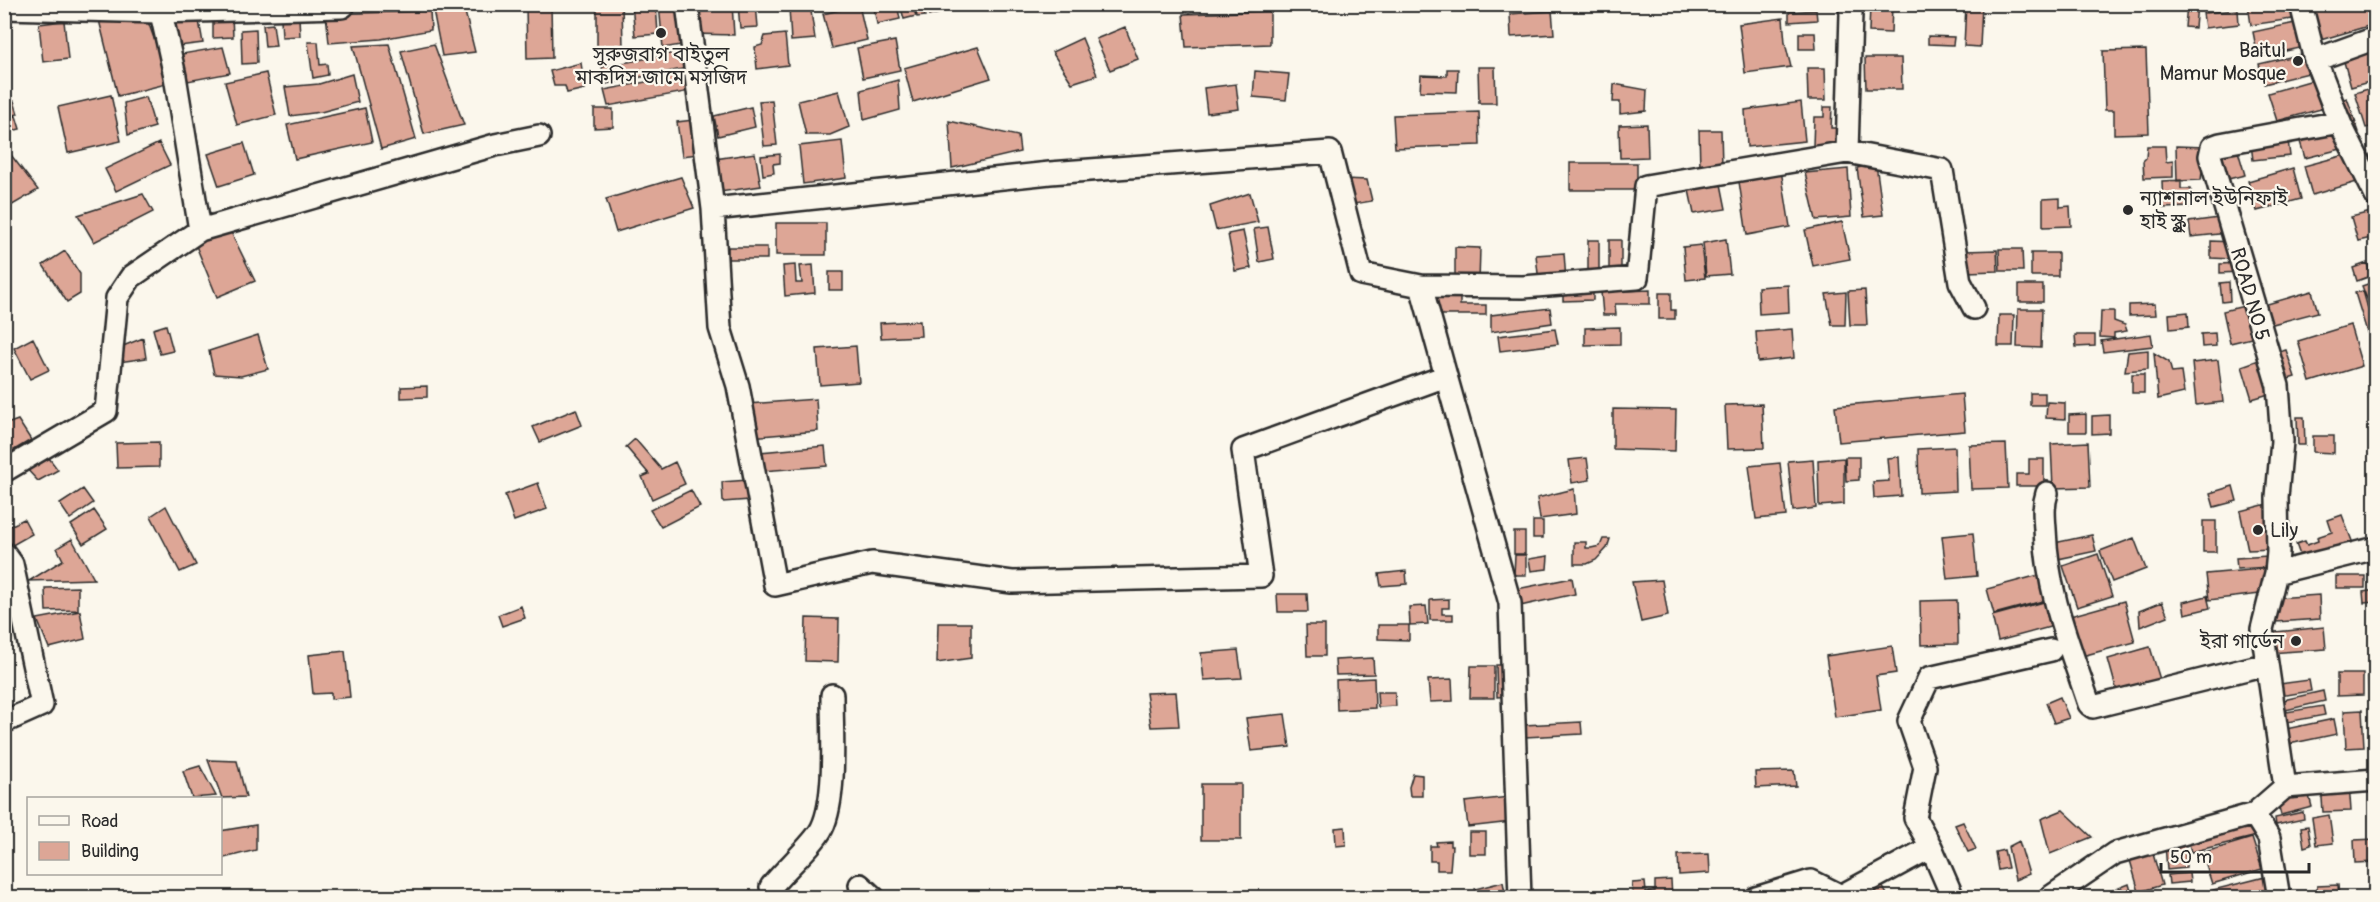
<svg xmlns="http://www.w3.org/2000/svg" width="2380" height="902" font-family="Pangolin,'Noto Sans Bengali',sans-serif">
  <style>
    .building { fill: #dda696; stroke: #2b2b2b; stroke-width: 1.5 }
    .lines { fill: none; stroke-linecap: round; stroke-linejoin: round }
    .minor-casing { stroke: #2b2b2b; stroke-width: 26 }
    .tertiary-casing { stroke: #2b2b2b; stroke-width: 32 }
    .minor { stroke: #fbf7ec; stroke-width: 21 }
    .tertiary { stroke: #fbf7ec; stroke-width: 27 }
    .poi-dot { fill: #2b2b2b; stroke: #fbf7ec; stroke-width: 2 }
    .labels { text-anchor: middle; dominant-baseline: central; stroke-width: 4.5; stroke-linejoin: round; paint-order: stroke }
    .poi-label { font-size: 20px; fill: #2b2b2b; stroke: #fbf7ec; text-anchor: end }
    .street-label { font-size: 20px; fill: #2b2b2b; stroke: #fbf7ec }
  </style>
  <rect width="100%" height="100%" fill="#fbf7ec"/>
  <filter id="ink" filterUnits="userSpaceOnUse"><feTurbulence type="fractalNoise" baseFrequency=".0167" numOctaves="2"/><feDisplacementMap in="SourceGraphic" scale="12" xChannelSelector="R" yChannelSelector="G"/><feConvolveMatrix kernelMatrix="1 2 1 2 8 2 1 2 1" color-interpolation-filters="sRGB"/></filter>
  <g filter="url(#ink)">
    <path class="building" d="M526 4H551L552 58 527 59Z
      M597 4H622L623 47 597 48Z
      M632 4H656L658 34 635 36Z
      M659 4H682L687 44 663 48Z
      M695 4H732L734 35 694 34Z
      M738 4H756L758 27 740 28Z
      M810 4 815 39 791 41 789 7Z
      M873 4H897L900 19 877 24Z
      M900 4H912L916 16 904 19Z
      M915 4H923L925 16 917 17Z
      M927 4H938L940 13 929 16Z
      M1966 4H1982L1980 47 1964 46Z
      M2187 4H2197L2195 28 2185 27Z
      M2248 4H2297L2299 18 2251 25Z
      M2306 4H2369L2375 24 2317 41Z
      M859 5 867 40 832 48 823 14Z
      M1870 5 1892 6 1891 33 1869 32Z
      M464 8 475 52 442 56 433 10Z
      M1816 10 1817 20 1789 22V12Z
      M2238 10 2239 24 2205 28 2203 13Z
      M430 11 431 30 381 39 329 43 326 14Z
      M1270 11V44L1186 47 1183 14Z
      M1552 11 1554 34 1511 37 1510 14Z
      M198 15 203 43 171 47 166 18Z
      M98 16H146L170 83 118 96Z
      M213 16H232L233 37 213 38Z
      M299 18 300 36 282 37 281 19Z
      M1783 18 1785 43 1791 67 1745 73 1739 24Z
      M64 21 68 59 43 62 39 24Z
      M2295 23 2300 48 2258 57 2253 32Z
      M273 24 276 46 265 47 263 25Z
      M1125 27 1138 59 1110 70 1096 39Z
      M256 29 257 63 242 64 241 30Z
      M1799 33H1815L1816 49H1799Z
      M785 34 788 65 757 69 755 47 762 45 765 36Z
      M1928 36 1954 37 1953 45 1928 44Z
      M1082 38 1097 75 1072 83 1052 52Z
      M895 41 900 70 863 78 857 48Z
      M308 42H318L320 65 327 64 328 75 313 78Z
      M389 44 416 139 381 149 353 46Z
      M434 44 464 125 424 134 401 51Z
      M223 47 230 73 188 81 182 54Z
      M978 47 991 78 913 102 904 68Z
      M2376 49V80L2351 87 2343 58Z
      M690 50 693 67 605 84 602 67Z
      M2146 50 2149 133 2114 134V110H2105L2103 51Z
      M2312 52 2317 71 2264 84 2259 64Z
      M1865 58H1901L1902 89H1866Z
      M581 63 585 89 567 93 565 86H554L550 71Z
      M1478 67H1495L1496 103H1479Z
      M1807 68H1825L1826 100H1808Z
      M1447 69H1458L1457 92 1420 91 1421 75 1447 76Z
      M1255 71 1289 74 1286 100 1253 97Z
      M266 73 276 115 237 125 225 82Z
      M692 73 696 90 608 106 604 90Z
      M352 74 358 102 321 112 290 116 285 87 319 84Z
      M898 80 900 110 864 120 861 90Z
      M2313 80 2321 109 2277 121 2268 93Z
      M1236 84 1239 109 1207 113 1204 88Z
      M1614 84 1647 90 1646 111 1620 114V102H1613Z
      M2371 88 2376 104V126L2366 128 2355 93Z
      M839 91 849 127 830 135H806L798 101Z
      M111 95 121 141 68 153 58 107Z
      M146 97 155 127 128 135 124 103Z
      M2347 98 2359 132 2354 134 2341 100Z
      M772 100 777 145 764 146 759 101Z
      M14 101 18 114 4 117V103Z
      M1801 102 1805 141 1747 147 1745 110Z
      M751 107 755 127 718 136 714 116Z
      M1824 107H1832L1831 128H1836V147L1813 146 1814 117H1824Z
      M365 108 372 142 295 159 287 125Z
      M594 109H613V127L594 128Z
      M1479 112 1480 145 1395 148 1393 115Z
      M16 116 20 129 7 132 4 119Z
      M693 120 698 154 682 156 677 122Z
      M949 121 1018 136 1020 152 952 168Z
      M1647 124 1648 157 1620 158 1619 125Z
      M2337 124 2349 147 2305 158 2298 135Z
      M1699 130H1721L1722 166 1700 167Z
      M2288 140 2290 156 2253 160 2251 144Z
      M842 141 846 178 803 184 799 146Z
      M159 143 170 165 116 191 105 169Z
      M244 143 254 175 219 186 208 154Z
      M2147 146H2165L2166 162 2173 161V177L2144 178 2143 161 2146 158Z
      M2176 146 2205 147 2201 180 2177 181Z
      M2238 151 2245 175 2224 180 2218 156Z
      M755 153 761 186 720 192 715 159Z
      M780 154V163L773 164 774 173 763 175 761 156Z
      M2349 154 2357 182 2312 195 2304 166Z
      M11 155 38 190 4 210V159Z
      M1570 163H1637V190H1570Z
      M1876 164 1883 215 1864 217 1857 168Z
      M2293 168 2301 199 2257 211 2248 181Z
      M1848 169 1851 217 1816 220 1805 173Z
      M1781 170 1790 227 1747 235 1738 175Z
      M681 177 694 208 616 232 606 199Z
      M1344 179 1367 180 1372 201 1348 205Z
      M2181 180V189H2191L2192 207 2163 208 2162 181Z
      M1721 184 1726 209 1694 214 1689 190Z
      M1250 193 1258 222 1216 230 1210 206Z
      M143 194 153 212 94 242 78 215Z
      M2060 198V207L2070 206 2071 226 2043 227V199Z
      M2371 212 2376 237 2358 241 2351 217Z
      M2226 217 2228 233 2191 237 2189 222Z
      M1842 222 1850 259 1813 266 1805 230Z
      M776 223H826V255H776Z
      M228 226 255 281 217 297 194 241Z
      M1268 227 1274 259 1259 262 1254 229Z
      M1243 231 1251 268 1235 271 1228 234Z
      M1726 239 1730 274 1706 276 1703 243Z
      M1588 240H1599V278H1588Z
      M1609 240H1621V277H1609Z
      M2211 241 2233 242 2232 259 2211 258Z
      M1701 245 1705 278 1686 280 1683 247Z
      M728 247H767V259H728Z
      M1455 247 1480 248 1479 283 1455 282Z
      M1999 249H2022L2023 271H2000Z
      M1997 250 1998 271 1966 272 1965 251Z
      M65 251 80 274V294L67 302 43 265Z
      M1564 253 1566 281 1539 283 1536 255Z
      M2031 253H2058V276H2031Z
      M2240 263V272L2220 273V264Z
      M2367 263 2371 276 2357 281 2353 268Z
      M795 265 796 283H802L800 266 813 265 815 293 785 296 783 266Z
      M829 272H843V290H829Z
      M2376 281V321L2362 286Z
      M2229 282 2230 301 2222 302 2220 283Z
      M1788 285 1789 312 1759 314 1758 287Z
      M2019 285H2043V302H2019Z
      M1650 290V304H1615L1616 315H1603L1601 292Z
      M1865 290 1867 325H1850L1848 291Z
      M1593 291V300L1563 301V293Z
      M2312 291 2318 312 2269 325 2264 305Z
      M2363 291 2375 333 2368 335 2355 293Z
      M1846 292 1845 325H1832L1826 294Z
      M1437 293H1460V305H1486V315H1437Z
      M1659 293H1671V310H1675V319H1659Z
      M2155 304 2156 315 2129 316V305Z
      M2253 304 2260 336 2230 343 2223 311Z
      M1550 308 1552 323 1491 332V315Z
      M2018 309H2042L2041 348 2017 347Z
      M2101 311H2114V321L2125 325 2127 331 2114 333V338L2100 337Z
      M2188 312 2189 327 2170 329 2169 314Z
      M1999 315H2014L2013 346H1998Z
      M920 321 921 336 881 338 880 323Z
      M166 325 173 351 160 354 153 329Z
      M2350 325 2362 366 2310 382 2298 341Z
      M1620 327V344L1585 345V328Z
      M1555 329 1558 344 1500 351 1498 336Z
      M1792 329 1794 358 1758 362 1756 332Z
      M2215 333 2216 346 2202 347 2201 334Z
      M2151 334 2153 346 2103 352 2101 341Z
      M258 335 268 369 241 376 214 374 209 351Z
      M2075 335H2095V346L2076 347Z
      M33 338 49 370 30 379 14 348Z
      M143 338 146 358 119 362 113 350Z
      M856 346 859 382 820 385 817 349Z
      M2148 350V369L2125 371 2128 352Z
      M2286 350 2295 377 2285 380 2276 353Z
      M2154 353 2169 362 2172 373 2181 372 2184 393 2158 399Z
      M2218 360 2223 402 2196 405 2192 363Z
      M2259 360 2269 394 2252 399 2242 366Z
      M2132 374H2144V393H2132Z
      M427 386V397L401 398V387Z
      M2030 393H2045V405H2030Z
      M1962 394 1965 431 1839 442 1835 406Z
      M816 399 818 431 750 437 748 404Z
      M2047 402 2065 403V419L2046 418Z
      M1762 404 1764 448 1727 449 1725 405Z
      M576 409 582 425 540 442 533 427Z
      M1613 409 1676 410 1675 451 1613 449Z
      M2086 414V432H2069V415Z
      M2109 415V433L2092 434V416Z
      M2297 417H2304L2305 445H2298Z
      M18 420 31 440 4 456V425Z
      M2313 436H2334V453L2313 452Z
      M635 439 661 469 675 462 685 484 652 499 642 477 649 474 626 447Z
      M159 442V467L117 468 116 443Z
      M2088 442 2090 487 2053 488 2051 444Z
      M2006 444 2008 488 1971 489 1969 445Z
      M825 446 827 466 762 471 760 452Z
      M1955 447 1956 491 1919 493 1918 449Z
      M43 450 58 470 38 481 22 464Z
      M1845 457H1859V480L1846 481Z
      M1899 457 1901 496 1874 498 1873 482 1889 481 1887 458Z
      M1587 458 1590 480 1572 483 1569 460Z
      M1844 458V504L1819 506 1818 460Z
      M1813 459 1816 508 1793 511 1788 461Z
      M2029 459H2044V486H2016V474H2029Z
      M1780 463 1786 516 1756 519 1749 466Z
      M748 480 750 500 723 502 722 482Z
      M538 483 547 509 514 521 505 495Z
      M2233 486 2237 501 2214 507 2210 493Z
      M83 489 93 503 70 519 60 504Z
      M1574 489 1576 514 1540 519 1537 498Z
      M691 490 700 507 661 527 650 510Z
      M2271 503 2274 549 2248 550 2240 511Z
      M166 506 196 565 180 572 151 516Z
      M94 510 107 529 83 544 71 525Z
      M2342 515 2352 541 2301 558 2296 544 2305 541 2307 545 2318 541 2317 537 2332 532 2328 520Z
      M24 519 32 534 9 547 4 539V529Z
      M1533 521H1543V538H1533Z
      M2203 521H2216V552H2203Z
      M1514 532H1525V554H1514Z
      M1973 533 1977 576 1947 579 1942 536Z
      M2092 535 2096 551 2058 559 2054 543Z
      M2134 538 2146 569 2112 582 2100 551Z
      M72 539 94 579 29 581 63 560 57 548Z
      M1603 539H1610L1607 548 1596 560 1587 564H1574V542H1586V548H1591L1600 546Z
      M2098 554 2112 596 2077 607 2063 566Z
      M1515 555H1526V575H1514Z
      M1548 556 1547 569 1531 571 1529 559Z
      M2268 556 2269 567 2237 569 2236 558Z
      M2272 568 2260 594 2209 600 2206 574Z
      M1406 571 1407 584 1381 586 1379 574Z
      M2039 575 2046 600 1994 614 1987 589Z
      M2336 576H2365V588H2336Z
      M1572 578 1575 594 1520 606 1517 589Z
      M1662 580 1668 616 1641 622 1632 582Z
      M78 587V610L46 611 45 588Z
      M2376 590V602L2364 603 2363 592Z
      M1277 594H1307L1308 612H1278Z
      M2319 595 2320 619 2275 622 2274 598Z
      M2207 596 2210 608 2185 614 2183 602Z
      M1449 599V608H1442V614H1453V620H1430V600Z
      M1957 600 1958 644 1921 645 1920 601Z
      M2124 601 2135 642 2082 656 2070 616Z
      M2044 602 2050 627 1998 641 1992 616Z
      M2162 602 2168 616 2140 627 2139 611Z
      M521 606 525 618 502 626 498 615Z
      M1426 606 1428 624 1410 625 1409 607Z
      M80 611 85 639 49 648 37 619Z
      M806 618 839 619 838 662 805 661Z
      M938 623H971V658L937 663Z
      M1306 625H1325V656H1307Z
      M1378 625H1409V640L1378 639Z
      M2324 627 2326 649 2269 653 2266 633Z
      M1892 646 1896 673 1876 676 1881 710 1835 717 1826 656Z
      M2150 647 2161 683 2118 695 2108 659Z
      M1238 650 1242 678 1204 680 1201 653Z
      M345 651 350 697 331 699V693L313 694 309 655Z
      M1373 658 1374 674 1336 675 1335 660Z
      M1496 665H1510L1511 696 1497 697Z
      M1471 666H1494V698H1470Z
      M2337 674H2363V695L2337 696Z
      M2376 677V697L2369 698 2368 678Z
      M1374 678 1375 708 1337 710 1336 680Z
      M1452 679 1453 701 1430 702 1428 680Z
      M2309 680 2311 691 2274 697 2272 685Z
      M2323 691 2325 701 2277 712 2275 702Z
      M1176 692 1179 726 1151 727 1146 693Z
      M1377 692H1395L1396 706 1378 707Z
      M2060 697 2069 718 2054 723 2046 703Z
      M2323 706 2325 715 2282 723 2280 713Z
      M2362 710 2364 747 2346 748 2344 711Z
      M1285 714 1290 747 1251 751 1246 718Z
      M2334 719 2337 734 2284 745 2281 730Z
      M1581 722 1582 734 1525 737 1524 725Z
      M208 760 237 761 246 797 222 798Z
      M200 766 216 796 192 798 183 771Z
      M1794 771 1796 786 1756 788 1755 772Z
      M1413 774 1422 775V796H1410L1409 787Z
      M2349 783 2351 811 2323 812 2321 784Z
      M1201 784H1241V840H1201Z
      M2307 788 2312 807 2281 815 2276 796Z
      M1509 797 1511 822 1468 827 1465 802Z
      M2063 810 2092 837 2050 854 2041 819Z
      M2303 812 2304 819 2276 825 2275 818Z
      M2329 815 2333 843 2316 845 2312 818Z
      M2252 819 2257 836 2191 852 2187 835Z
      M1963 822 1976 849 1968 852 1955 825Z
      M256 825V850L220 859V831Z
      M2308 826 2311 845 2304 847 2301 827Z
      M1345 827 1346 845 1336 846 1335 828Z
      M1469 832H1486V854H1469Z
      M2252 838 2262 869 2212 884 2202 853Z
      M2376 839V862L2355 863 2354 840Z
      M1450 841V846H1452L1450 870H1437V861H1430V846H1437L1436 842Z
      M2019 841 2029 874 2015 880 2008 847Z
      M2185 843 2186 868 2167 870 2165 844Z
      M2151 847 2162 885 2139 892 2128 853Z
      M2004 850 2008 868 1998 870 1995 852Z
      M1709 854 1710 873 1679 875 1678 855Z
      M2189 873 2190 882 2169 884 2168 875Z
      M2265 877 2269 895 2259 898H2215L2213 890Z
      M1671 880 1672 898H1633L1632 883 1645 882 1646 892 1655 891V881Z
      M1503 882 1506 898H1478L1475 889Z
      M1880 882 1889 898H1862L1861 893Z
      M2129 884 2133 898H2111L2109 892Z
      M2338 885 2339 898H2317V886Z"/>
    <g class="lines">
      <defs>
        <path id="minor" d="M687 4 713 209 720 328 738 386 775 585 872 563 1012 582 1261 576 1243 450 1446 376 1421 286
          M2301 4 2314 56 2340 123 2376 196
          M2315 60 2376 38
          M1847 152 1851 13 1849 4
          M713 209 1050 173 1330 152 1361 274 1421 286 1523 287 1637 278 1646 186 1847 152 1942 170 1960 282 1974 308
          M200 230 495 145 539 136
          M1446 376 1510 603 1520 898
          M4 471 106 411 117 298 131 277 200 230 175 76 159 4
          M2047 493C2043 505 2044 516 2045 529 2047 593 2069 644 2089 704L2093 707 2267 664
          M4 553 12 564 42 705 4 722
          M2276 573 2278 552 2277 497 2282 441 2278 386 2210 156 2212 147 2220 144 2340 122
          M2285 787 2262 629 2276 573 2376 548
          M2254 814 2269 838 2279 898
          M1931 847 1915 818 1925 767 1909 721 1929 678 2051 650
          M860 885 874 898
          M771 887C783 871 815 843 822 828 837 797 832 729 832 695
          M1756 898 1811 881 1841 896 1931 847 1953 898
          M2049 898 2115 853 2254 814 2285 787 2376 780"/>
        <path id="tertiary" d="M4 5 159 9 341 4"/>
      </defs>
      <use href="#minor" class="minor-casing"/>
      <use href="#tertiary" class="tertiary-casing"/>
      <use href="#minor" class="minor"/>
      <use href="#tertiary" class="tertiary"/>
    </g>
  </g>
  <g class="poi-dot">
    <circle cx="661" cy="33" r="6"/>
    <circle cx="2298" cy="61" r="6"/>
    <circle cx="2128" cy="210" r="6"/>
    <circle cx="2258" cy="530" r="6"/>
    <circle cx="2296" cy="641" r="6"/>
  </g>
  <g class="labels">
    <g class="poi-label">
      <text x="2286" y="50">Baitul<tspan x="2286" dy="23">Mamur Mosque</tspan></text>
      <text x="661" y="54" text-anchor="middle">সুরুজবাগ বাইতুল<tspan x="661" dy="23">মাকদিস জামে মসজিদ</tspan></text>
      <text x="2140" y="198" text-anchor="start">ন্যাশনাল ইউনিফাই<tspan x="2140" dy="23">হাই স্কুল</tspan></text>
      <text x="2270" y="530" text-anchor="start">Lily</text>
      <text x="2284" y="641">ইরা গার্ডেন</text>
    </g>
    <g class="street-label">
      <text transform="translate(2250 294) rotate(74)">ROAD NO 5</text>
    </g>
  </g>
  <rect width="2380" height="902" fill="none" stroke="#fbf7ec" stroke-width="24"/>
  <rect x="12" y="12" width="2356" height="878" fill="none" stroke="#2b2b2b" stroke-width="2" filter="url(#ink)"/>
  <rect x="27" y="797" width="195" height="78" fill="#fbf7ec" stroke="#a8a59f" stroke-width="1.5"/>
  <rect x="39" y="816" width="30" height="9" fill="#fbf7ec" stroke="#a8a59f" stroke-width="1.5"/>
  <text x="81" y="827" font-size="18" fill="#2b2b2b">Road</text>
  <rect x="39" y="842" width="30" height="18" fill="#dda696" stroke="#a8a59f" stroke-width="1.5"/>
  <text x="81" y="857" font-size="18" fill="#2b2b2b">Building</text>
  <path d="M2161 863v9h148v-9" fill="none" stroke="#2b2b2b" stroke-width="3"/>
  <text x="2170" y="863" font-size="18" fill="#2b2b2b" stroke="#fbf7ec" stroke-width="4.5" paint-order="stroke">50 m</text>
</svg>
